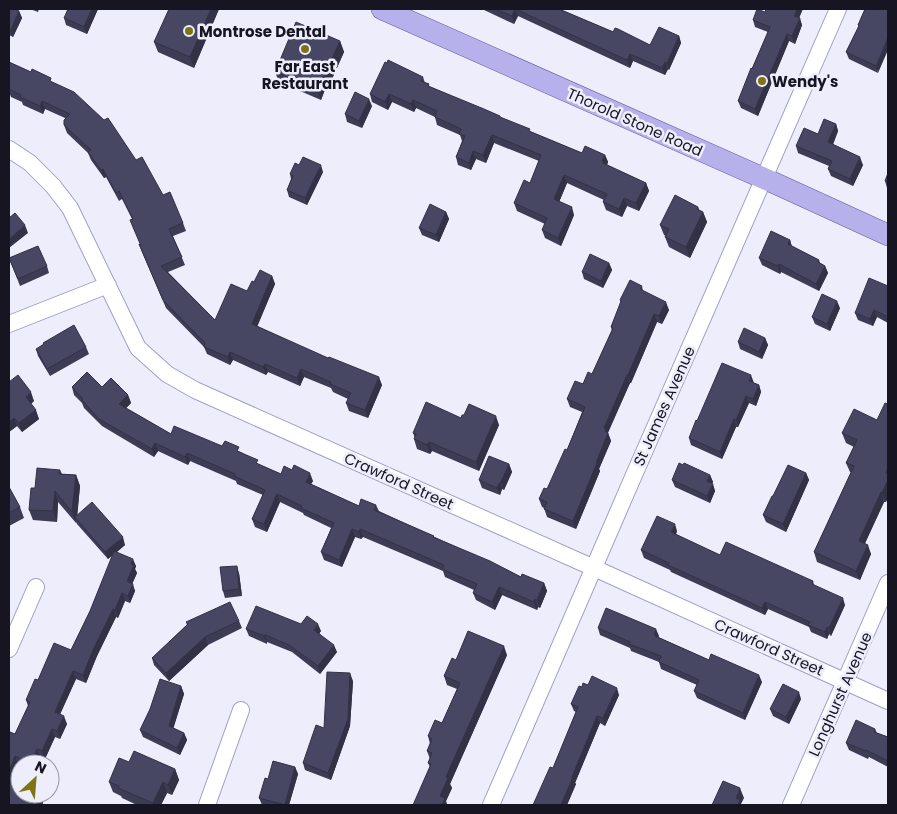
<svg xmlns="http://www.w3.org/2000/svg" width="897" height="814" font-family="Poppins,sans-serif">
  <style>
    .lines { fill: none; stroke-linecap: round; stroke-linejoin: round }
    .minor-casing { stroke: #a1a0c1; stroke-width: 18 }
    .major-casing { stroke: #5e599b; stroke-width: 22 }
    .minor { stroke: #fff; stroke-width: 16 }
    .major { stroke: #b6b1eb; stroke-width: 21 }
    .wall { fill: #3d3c55 }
    .shaded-wall { fill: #323145 }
    .building { fill: #474663; stroke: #323145 }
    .poi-dot { fill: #7e7416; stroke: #ededfc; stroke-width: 2 }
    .labels { text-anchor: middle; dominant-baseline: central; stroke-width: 5; stroke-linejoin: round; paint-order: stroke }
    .poi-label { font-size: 15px; font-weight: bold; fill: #161521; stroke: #ededfc; text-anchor: start }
    .street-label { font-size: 15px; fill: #161521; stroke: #ededfc }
  </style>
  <rect width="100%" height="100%" fill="#ededfc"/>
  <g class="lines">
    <defs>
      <path id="minor" d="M9 149 30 163 53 186 70 208 138 348 167 374 195 390 594 568 888 701
        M9 324 108 285
        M9 649 36 587
        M207 805 241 710
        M491 805 634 475 838 9
        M791 805 888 583"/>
      <path id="major" d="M382 9 781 186 888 235"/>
    </defs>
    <use href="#minor" class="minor-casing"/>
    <use href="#major" class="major-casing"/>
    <use href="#minor" class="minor"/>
    <use href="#major" class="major"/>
  </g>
  <path class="wall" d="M9 9 19 11 22 18 13 37 9 35Z
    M30 9H39L38 12Z
    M98 9 87 34 66 25 64 18Z
    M219 9 194 68 158 52 154 42Z
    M482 9H559L611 31 650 45 679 36 681 43 669 70 668 69 665 75 633 61 630 68 518 16 514 24Z
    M865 9 878 73 849 59 846 52 858 27V25Z
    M765 12 799 18 802 25 795 44 789 41 758 116 741 108 738 101 768 32 755 27 753 20Z
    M340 41 344 52 328 88 326 87 321 100 279 82 275 72Z
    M9 62 53 83 136 160 183 223 186 231 173 236 185 265 168 272 215 320 247 291 254 282 272 276 275 284 257 326 382 385 368 418 349 411 346 403 348 399 333 392 331 388 304 377 300 386 268 372 266 375 233 360 230 365 207 354 204 347 166 308 142 252 139 244 141 245 130 220 132 219 122 199 119 201 106 177 104 178 91 160 88 153 67 133 64 125 65 118 45 109 43 114 23 105 22 102 11 97 9 92Z
    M423 77 425 83 429 84V86L531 132 582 153 605 155 608 162 607 165 646 183 649 191 639 211 627 206 622 217 606 210 603 202 604 200 567 183 559 202 574 215 561 246 545 238 542 230 545 224 517 211 514 203 530 183 539 161 494 143 486 163 476 159 471 170 458 165 456 157 462 141 460 135 437 125 435 117 416 108 414 112 392 102 388 110 372 102 370 94Z
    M372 106 362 128 347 122 345 114Z
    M836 124 838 131 833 145 863 165 853 186 831 176 828 169 829 166 798 153 796 146Z
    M299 165 323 172 307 205 289 197 287 190 291 179 290 174Z
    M888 173V189L887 188 885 181Z
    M698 207 699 210 703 212 707 222 690 258 669 247 665 237 666 236 664 235 660 225Z
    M446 212 449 219 439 242 422 235 419 228Z
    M790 240 792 247 819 260 820 263 825 266 828 273 819 291 781 272 780 274 762 265 759 258Z
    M9 258 47 266 49 273 20 286Z
    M609 263 612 270 603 288 584 279 582 272Z
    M642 286 643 291 669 310 662 324 657 322 631 383H630L608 433 611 441 599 469 600 471 576 529 547 517 544 508 542 507 539 499 547 489 567 450 582 412 570 407 567 399 592 374 612 331 611 327 621 303 620 300Z
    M888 286V323L877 317 873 326 858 320 855 313Z
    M840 308 830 331 815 324 812 317Z
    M765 338 768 345 762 359 740 349 738 342Z
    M86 347 89 354 50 376 38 356 36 349Z
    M9 382 34 401 31 404 39 419 22 432 17 426 9 432Z
    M754 383 759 385 761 392 756 406 749 403 738 427H736L722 459 691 445 689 438 697 421Z
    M72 387H102L128 395 131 403 126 408 171 434 222 446 241 452 260 465 281 474 313 481 311 484 359 506 376 505 379 511 521 577 544 583 547 591 540 608 538 607 537 610 502 595 495 610 476 600 473 593 474 590 445 577 443 571 363 537 361 539 355 537 342 567 324 560 321 552 331 528 304 515 303 513 280 502 267 532 255 527 252 519 263 495 237 484 236 481 190 461 188 465 158 451 154 457 102 426 84 408 82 403 74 395Z
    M888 404V497L886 502H884L865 543 871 554 860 580 817 562 814 552 851 472H850L846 463 854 447 846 443 842 433 877 420Z
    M461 418 499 425 479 471 432 451 430 454 417 449 414 439 415 438 413 433Z
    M509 464 512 472 504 490 502 489 500 495 482 488 479 480Z
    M60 470 62 474 76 475 80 486 77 515 125 545 117 552 136 566 135 569 137 573 132 584 135 591 130 603 125 601 118 618 116 617 97 656 86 683 76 679 60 714 67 724 60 739 55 737 45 759 39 756 36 764H18L10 783 40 795 43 803 42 805H9L10 732 15 734 28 706 26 700 38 680 71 650 90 611 113 555 108 559 77 524 76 522V523L58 502 57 522 33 520 29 510 35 488Z
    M806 473 809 480 786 532 766 522 763 515 773 496Z
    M710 475 713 482 712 483 715 491 710 503 675 487 672 480Z
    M9 487 20 507 24 518 9 526Z
    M677 531 676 535 720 555 813 581 814 585 845 605 831 636 829 634 827 639 811 632 809 627 768 609 765 615 671 572 670 570 644 558 641 550Z
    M239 573 242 596 225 598 223 591Z
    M239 621 242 628 208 645 169 681 154 665 152 658 187 625 186 622Z
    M301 624 321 631 319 633 337 652 320 674 292 652 267 642V644L249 636 246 629Z
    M598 628 659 636 658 637 709 660 762 682 745 720 697 698 694 691 697 685 661 669 659 662 631 651 630 648 600 635Z
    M507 655 450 784 452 788 446 801 447 805H413L430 767 428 763 430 759 427 751 430 744 428 736 442 723 457 689 447 685 444 676 456 660Z
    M353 681 350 726 331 780 305 770 303 763Z
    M181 686 184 694 173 728 184 733 187 740 180 755 143 737 140 730Z
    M582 687 619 695 605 726 600 723 575 783 576 784 567 805H533L553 768 576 712 574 711 571 704Z
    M801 699 789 724 773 716 770 709Z
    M875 729 877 733 888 737V767L869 757 868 759 849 750 846 743Z
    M129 762 175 769 179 780 172 795 167 793 161 805H137L122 798 121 796 113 792 109 782Z
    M295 767 298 774 289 805H262L259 798 268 779Z"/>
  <path class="shaded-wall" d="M92 9H98L87 34 84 27Z
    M211 9H219L194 68 190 57Z
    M515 9 518 16 514 24 512 16Z
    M797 9H803L797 23 794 16Z
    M19 11 22 18 13 37 11 30Z
    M800 18 802 25 795 44 792 36Z
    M787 34 789 41 758 116 755 109Z
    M679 36 681 43 669 70 667 63Z
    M888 37V50L878 73 876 66Z
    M340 41 344 52 328 88 324 77Z
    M630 54 633 61 630 68 627 60Z
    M665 62 668 69 665 75 662 68Z
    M322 77 326 87 321 100 317 89Z
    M389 94 392 102 388 110 385 102Z
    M369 99 372 106 362 128 359 121Z
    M413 100 416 108 414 112 411 104Z
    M42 101 45 109 43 114 40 106Z
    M836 124 838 131 830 150 828 142Z
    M492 135 494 143 486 163 483 155Z
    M473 151 476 159 471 170 469 163Z
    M605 155 608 162 606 167 602 161Z
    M860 157 863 165 853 186 850 179Z
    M321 165 323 172 307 205 305 198Z
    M103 169 106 177 104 178 101 170Z
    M564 175 567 183 557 207 554 199Z
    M646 183 649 191 639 211 636 203Z
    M624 198 627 206 622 217 619 209Z
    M572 207 574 215 561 246 558 238Z
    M698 207 701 216 703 212 707 222 690 258 686 247Z
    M446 212 449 219 439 242 436 235Z
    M25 225 28 233 9 248V239Z
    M790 240 792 247 788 244Z
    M609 263 612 270 603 288 601 281Z
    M779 264 781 272 780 274 778 266Z
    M825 266 828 273 819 291 816 284Z
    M272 276 275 284 255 332 252 324Z
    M837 301 840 308 830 331 827 324Z
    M666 302 669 310 662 324 659 316Z
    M874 310 877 317 873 326 870 319Z
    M654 314 657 322 631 383 628 375Z
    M765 338 768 345 762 359 759 352Z
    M230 352 233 360 230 365 228 357Z
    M265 364 268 372 266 375 263 367Z
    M301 369 304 377 300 386 297 378Z
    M627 375 630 383 607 434 608 433 611 441 599 469 600 471 576 529 573 521 596 463 604 428Z
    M751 375 754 383 749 381Z
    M379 377 382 385 368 418 365 410Z
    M759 385 761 392 756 406 753 399Z
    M31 392 34 401 29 405 26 397Z
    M128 395 131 403 122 412 119 404Z
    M746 396 749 403 738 427 736 420Z
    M36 410 39 419 22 432 19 423Z
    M496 416 499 425 479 471 476 462Z
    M14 418 17 426 9 432V422Z
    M734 419 736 427 722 459 720 452Z
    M429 442 432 451 430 454 427 445Z
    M155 443 158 451 154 457 152 449Z
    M187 453 190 461 188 465 185 457Z
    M509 464 512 472 504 490 501 482Z
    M888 467V497L886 502 882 493 886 473Z
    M310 473 313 481 308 489 306 482Z
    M806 473 809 480 786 532 783 524Z
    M76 475 80 486 77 519 75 517 76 523 72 512Z
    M710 475 713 482 710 488 707 481Z
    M500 482 502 489 500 495 497 488Z
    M713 484 715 491 710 503 707 496Z
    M55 491 58 502 57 522 53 511Z
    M881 492 884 502 862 550 859 541Z
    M277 494 280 502 267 532 264 524Z
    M675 524 677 531 673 539 671 532Z
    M352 529 355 537 342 567 339 560Z
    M360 529 363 537 361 539 359 532Z
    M123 537 125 545 108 559 105 552Z
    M868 545 871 554 860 580 856 571Z
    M133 559 136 566 135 569 137 573 130 589 127 581 131 564Z
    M237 566 239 573 242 596 239 589Z
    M544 583 547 591 540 608 537 600Z
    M133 584 135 591 130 603 128 596Z
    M499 587 502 595 495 610 492 602Z
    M122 593 125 601 118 618 115 610Z
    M843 598 845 605 831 636 829 628Z
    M535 599 538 607 537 610 534 602Z
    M765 602 768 609 765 615 762 608Z
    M113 609 116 617 97 656 86 683 83 675 94 648Z
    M318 624 321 631 317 637 314 630Z
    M827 627 829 634 827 639 825 632Z
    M656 629 659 636 657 640 654 634Z
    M265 635 267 642V644L264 636Z
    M205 637 208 645 169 681 166 673Z
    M334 645 337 652 320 674 318 666Z
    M504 646 507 655 450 784 452 788 446 801 447 805H442L440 796 446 777Z
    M73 671 76 679 58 719 55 712Z
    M350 673 353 681 350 726 331 780 328 773Z
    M759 675 762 682 745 720 743 713Z
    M181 686 184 694 172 733 169 726Z
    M617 688 619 695 605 726 603 718Z
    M799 692 801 699 789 724 786 717Z
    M64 716 67 724 60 739 57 731Z
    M597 716 600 723 575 783 576 784 567 805H561Z
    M52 729 55 737 45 759 42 751Z
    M184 733 187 740 180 755 177 748Z
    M37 749 39 756 36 764H31L30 763Z
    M15 756 18 764 9 786V772Z
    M295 767 298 774 289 805H285Z
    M175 769 179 780 172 795 168 785Z
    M163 782 167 793 161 805H154L153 803Z
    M740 788 744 798 741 804 742 805H738L736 798Z
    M40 795 43 803 42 805H36Z"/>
  <path class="building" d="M9 9H15L19 11 11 30 9 29Z
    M68 9H92L84 27 64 18Z
    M169 9H211L190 57 154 42Z
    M495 9H559L611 31 613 32 615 28 618 29 650 45 659 27 679 36 667 63 665 62 662 68 630 54 627 60 515 9 512 16Z
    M757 9 765 12 766 9H797L794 16 800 18 792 36 787 34 755 109 738 101 751 68 752 69 770 27 753 20Z
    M865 9 866 10 867 9H888V37L876 66 846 52 859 26 858 25Z
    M296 22 340 41 324 77H322L317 89 275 72Z
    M388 60 423 77 421 81 429 84 428 86 484 109 500 116V117L530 129 529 131 582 153 585 146 605 155 602 161H604L603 163 646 183 636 203 624 198 619 209 603 202 607 194 564 175 554 199 572 207 558 238 542 230 547 218 514 203 524 180 530 183 541 155 492 135 483 155 473 151 469 163 456 157 465 136 459 134 461 129 435 117 437 111 413 100 411 104 389 94 385 102 370 94 385 62 387 63Z
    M9 62 31 72 32 69 51 78 50 81 74 92 104 120 108 118 136 160 142 157 163 195 170 192 183 223 169 229 182 257 161 266 215 320 231 284 247 291 252 281 254 282 260 270 272 276 252 324 328 358 329 357 379 377 365 410 346 403 351 393 330 384 331 382 301 369 297 378 265 364 263 367 230 352 228 357 204 347 205 343 163 300 139 244 141 246 130 220 133 219 119 191 116 193 103 169 101 170 88 152 91 150 64 125V120L70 114 42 101 40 106 20 97 21 95 9 89 10 86H9Z
    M355 92 369 99 359 121 345 114Z
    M824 119 836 124 828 142 860 157 850 179 828 169 832 161 796 146 804 128 818 134Z
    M303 157 321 165 305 198 287 190 293 176 290 174 295 163 299 165Z
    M888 173V183L885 181Z
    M675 195 698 207 697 209 703 212 686 247 665 237 669 229 660 225Z
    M430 204 446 212 436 235 419 228Z
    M15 213 25 225 9 239V218Z
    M771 231 790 240 788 244 819 260 818 262 825 266 816 284 779 264 778 266 759 258Z
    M38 246 47 266 18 279 9 258Z
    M590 254 609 263 601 281 582 272Z
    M869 278 888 286V317L874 310 870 319 855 313Z
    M630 280 642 286 640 289 666 302 659 316 654 314 628 375H627L604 428 606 429 605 431 608 433 596 463H597L573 521 544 509 547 502 539 499 544 488 547 489 565 449 567 450 585 407 567 399 575 381 583 384 588 372 592 374 613 328 611 327 621 301 620 300Z
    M822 294 837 301 827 324 812 317Z
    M74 325 86 347 47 369 36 349 44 344 43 343Z
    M744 328 765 338 759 352 738 342Z
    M722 363 751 375 749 381 759 385 753 399 746 396 736 420 734 419 720 452 689 438 696 420 697 421Z
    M87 372 102 387 111 378 128 395 119 404 171 434 174 426 222 446 225 441 239 447 237 451 258 460 256 463 281 474 284 466 292 470 294 465 310 473 306 482 359 506 361 499 376 505 374 510 434 536 433 537 490 561 521 577 522 574 544 583 537 600 535 599 534 602 499 587 492 602 473 593 477 584 442 569 444 565 360 529 359 532 352 529 339 560 321 552 334 523 301 508 302 506 277 494 264 524 252 519 265 490 234 476 235 474 187 453 185 457 155 443 152 449 99 419 82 400 83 399 72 387Z
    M18 375 31 392 26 397 36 410 19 423 14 418 9 422V382Z
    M426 402 461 418 462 415H464L469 404 496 416 476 462 429 442 427 445 414 439 416 434 413 433Z
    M885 403 888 404V467L886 473 888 474V480L882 493 881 492 859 541 868 545 856 571 814 552 854 466 846 463 857 440 842 433 854 409 877 420Z
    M489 456 509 464 501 482H500L497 488 479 480Z
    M679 463 683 465 684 463 710 475 707 481 713 484 707 496 672 480Z
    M788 465 806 473 783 524 763 515 772 496H773Z
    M37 468 60 470 59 474 76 475 72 512 55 491 53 511 29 510 31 488H35Z
    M9 487 20 507 9 513Z
    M92 502 123 537 105 552 75 517Z
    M657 516 675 524 671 532 720 555 726 542 813 581 812 584 843 598 829 628 827 627 825 632 808 625 810 622 765 602 762 608 668 565 669 563 641 550Z
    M114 551 133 559 131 564 134 565 127 581 133 584 128 596 122 593 115 610 113 609 94 648 83 675 73 671 55 712 64 716 57 731 52 729 42 751 37 749 30 763 15 756 9 772V735L10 732 15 734 30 702 26 700 35 679 38 680 54 643 71 650 90 611Z
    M237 566 239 589 223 591 220 567Z
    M230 602 239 621 205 637 166 673 152 658 188 624 186 622Z
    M256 606 301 624 307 616 318 624 314 630 334 645 318 666 289 645 265 635 264 636 246 629Z
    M606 608 656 629 654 634 656 635 655 636 709 660 711 654 759 675 743 713 694 691 699 680 659 662 661 656 629 644 630 642 598 628Z
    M468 631 504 646 446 777 448 778 440 796 445 798 442 805H413L431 764 428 763 432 753 427 751 432 739 428 736 435 720 442 723 460 683 444 676 452 658 456 660Z
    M327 672 350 673 348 719 328 773 303 763 316 725 324 728Z
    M592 676 617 688 603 718 597 716 572 777H573L561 805H533L550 767 553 768 578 707 571 704 579 686 582 687 583 683 588 685Z
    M160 679 181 686 169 726 184 733 177 748 140 730 150 709Z
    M783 684 799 692 786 717 770 709Z
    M856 720 875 729 874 732 888 737V761L866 750V751L846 743Z
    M134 751 175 769 168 785 163 782 153 803 118 788 119 786 109 782 119 758 129 762Z
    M273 761 295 767 285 805 259 798 265 778 268 779Z
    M723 781 740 788 736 798 740 800 738 805H712Z
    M9 782 20 787V794H37L40 795 36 804 38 805H9Z"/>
  <g class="poi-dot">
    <circle cx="189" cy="31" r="5"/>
    <circle cx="305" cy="49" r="5"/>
    <circle cx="762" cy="81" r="5"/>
  </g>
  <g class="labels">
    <g class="poi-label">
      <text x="199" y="31">Montrose Dental</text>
      <text x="305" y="66" text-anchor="middle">Far East<tspan x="305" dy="17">Restaurant</tspan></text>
      <text x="772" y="81">Wendy's</text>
    </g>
    <g class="street-label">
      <text transform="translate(635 122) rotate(24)">Thorold Stone Road</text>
      <text transform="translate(664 406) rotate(-66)">St James Avenue</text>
      <text transform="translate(399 481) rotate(24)">Crawford Street</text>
      <text transform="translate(769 647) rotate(24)">Crawford Street</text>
      <text transform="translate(840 694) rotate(-66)">Longhurst Avenue</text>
    </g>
  </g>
  <rect width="897" height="814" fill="none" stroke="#161521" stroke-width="20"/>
  <g transform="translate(35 779) rotate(26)"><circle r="24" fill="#ededfc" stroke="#9797a4"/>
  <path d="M0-4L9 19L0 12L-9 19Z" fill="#7e7416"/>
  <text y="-8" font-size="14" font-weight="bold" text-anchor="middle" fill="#161521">N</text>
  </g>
</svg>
